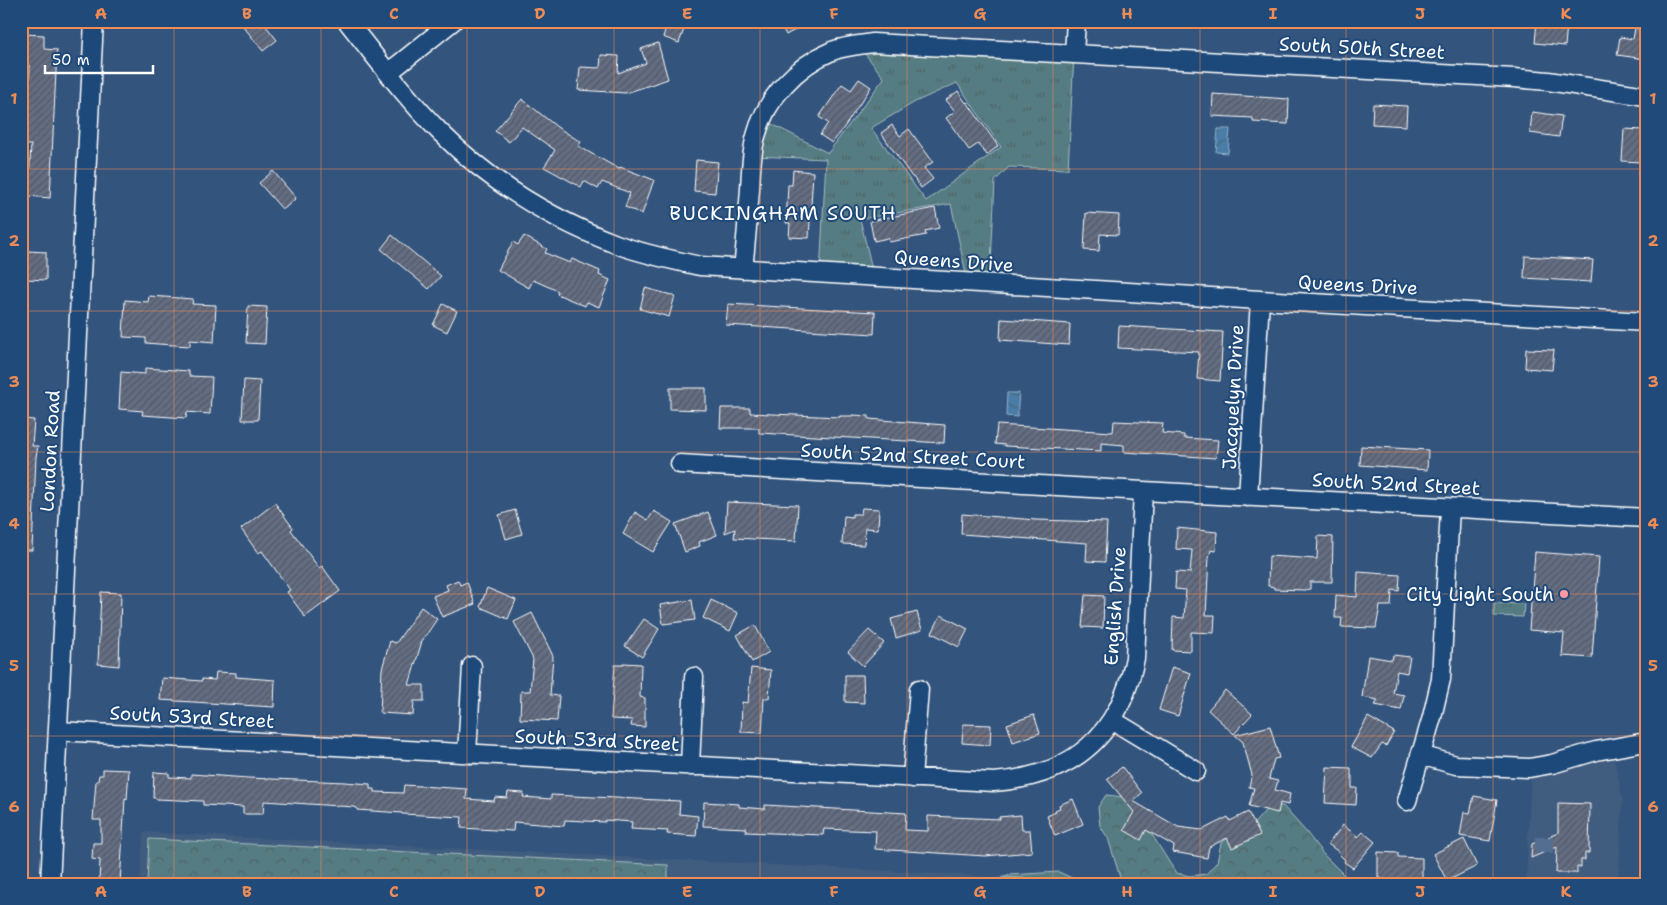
<svg xmlns="http://www.w3.org/2000/svg" width="1667" height="905" font-family="'Shantell Sans',sans-serif">
  <style>
    .built { fill: #415c7f }
    .grass { fill: url(#grass-tufts); stroke: #aabec0; fill-rule: evenodd }
    .forest { fill: url(#forest-crowns); stroke: #aabec0 }
    .garden { fill: #547c82; stroke: #aabec0 }
    .water { fill: url(#water-waves); stroke: #92b1ca }
    .building { fill: url(#building-hatch); stroke: #fff }
    .lines { fill: none; stroke-linecap: round; stroke-linejoin: round }
    .minor-tunnel { stroke: #526e90; stroke-width: 18; stroke-dasharray: 18 9; stroke-linecap: butt }
    .minor-casing { stroke: #fff; stroke-width: 21 }
    .minor { stroke: #1f4a7a; stroke-width: 18 }
    .grid { fill: none; stroke: #ef8b55; stroke-width: 1; stroke-opacity: 0.55 }
    .poi-dot { fill: #ff9aa2; stroke: #1f4a7a; stroke-width: 2 }
    .labels { text-anchor: middle; dominant-baseline: central; stroke-width: 4; stroke-linejoin: round; paint-order: stroke }
    .street-label { font-size: 19px; fill: #fff; stroke: #1f4a7a }
    .poi-label { font-size: 19px; fill: #fff; stroke: #1f4a7a; text-anchor: end }
    .neighbourhood-label { font-size: 20px; letter-spacing: 1px; fill: #fff; stroke: #1f4a7a }
    .neatline { fill: none; stroke: #ef8b55; stroke-width: 2 }
    .grid-label { font-size: 16px; text-anchor: middle; font-weight: bold; fill: #ef8b55 }
  </style>
  <defs>
    <pattern id="grass-tufts" width="24" height="20" patternUnits="userSpaceOnUse" patternTransform="scale(1.25)"><rect width="24" height="20" fill="#547c82"/><path d="M3 7l-1-3M5 7V3M7 7l1-3M15 17l-1-3M17 17v-4M19 17l1-3" fill="none" stroke="#506467"/></pattern>
    <pattern id="forest-crowns" width="20" height="18" patternUnits="userSpaceOnUse" patternTransform="scale(1.25)"><rect width="20" height="18" fill="#547c82"/><path d="M2 6a3 3 0 1 1 6 0M12 15a3 3 0 1 1 6 0" fill="none" stroke="#506467"/></pattern>
    <pattern id="water-waves" width="16" height="10" patternUnits="userSpaceOnUse" patternTransform="scale(1.25)"><rect width="16" height="10" fill="#497da7"/><path d="M0 5q4-4 8 0t8 0" fill="none" stroke="#4a677e"/></pattern>
    <pattern id="building-hatch" width="6" height="6" patternUnits="userSpaceOnUse" patternTransform="scale(1.25)"><rect width="6" height="6" fill="#636d83"/><path d="M-1 1l2-2M0 6l6-6M5 7l2-2" fill="none" stroke="#555962"/></pattern>
  </defs>
  <rect width="100%" height="100%" fill="#33547d"/>
  <filter id="ink" filterUnits="userSpaceOnUse"><feTurbulence type="fractalNoise" baseFrequency=".02" numOctaves="2"/><feDisplacementMap in="SourceGraphic" scale="10" xChannelSelector="R" yChannelSelector="G"/><feConvolveMatrix kernelMatrix="1 2 1 2 8 2 1 2 1" color-interpolation-filters="sRGB"/></filter>
  <g filter="url(#ink)">
    <path class="built" d="M1612 748 1623 800 1618 884H1526L1531 768Z
      M143 832 1002 877V884H140Z"/>
    <path class="grass" d="M858 45 1074 54 1068 169 1009 167 995 181 990 284 968 283 951 204 860 219 874 277 820 274 826 159 753 156 762 119 828 153 884 78ZM957 83 1001 147 926 201 871 128 915 102Z
      M1494 603 1524 604 1523 617 1494 616Z"/>
    <path class="forest" d="M1106 795 1124 797 1149 830 1176 873 1190 876 1206 874 1217 862 1221 843 1233 834 1246 833 1270 805 1283 806 1307 833 1323 854 1345 876 1390 884H1122L1108 838 1100 826 1098 807Z
      M149 839 668 865V884H147Z
      M1059 872 1074 879 1079 884H997L998 880 1009 875Z"/>
    <path class="garden" d="M1002 877 1141 884H1002Z"/>
    <path class="water" d="M1218 129H1230L1228 153 1216 152Z
      M1007 393H1019L1017 417 1006 416Z"/>
    <path class="building" d="M239 21H262L277 40 263 51Z
      M668 21H687L679 43 663 37Z
      M779 21H811L786 35Z
      M1537 21 1567 24 1565 46 1535 43Z
      M1635 28 1646 30V59L1617 55 1620 37 1633 39Z
      M24 34 44 35V49L57 50 50 198 28 196 31 145H26L30 66H22Z
      M658 43 668 79 626 93 578 90 580 67 600 68 601 55 619 56 618 73 646 63 641 49Z
      M859 79 871 87 841 132 832 143 820 135 828 123 819 117 842 84 851 90Z
      M958 91 966 103 967 102 998 146 987 155 978 144 969 150 946 118 955 111 946 100Z
      M1213 94 1289 99 1288 124 1253 122V118L1212 116Z
      M522 99 557 127 581 142 578 146 619 169 620 167 654 180 642 214 625 207 630 193 602 182 598 189 584 181 581 187 544 167 555 150 522 127 509 142 495 131Z
      M1373 104 1407 106 1406 126 1372 124Z
      M1532 112 1562 116 1559 137 1530 133Z
      M892 125 900 136 909 129 933 162 924 168 933 179 921 188 913 177H912L881 133Z
      M1624 129 1643 130 1641 162 1622 161Z
      M696 160 718 162 715 193 694 191Z
      M793 170 813 172 809 238 789 237 790 223H786L788 185H792Z
      M273 171 296 198 283 210 259 183Z
      M935 208 939 228 925 231 926 235 889 242 888 238 874 241 870 221Z
      M1086 213 1119 215 1118 235 1100 234 1099 251 1084 250Z
      M392 235 441 276 429 289 381 249Z
      M524 236 547 249 545 253 570 263 572 259 600 271 599 275 610 280 599 307 587 302 585 306 557 294 558 291 533 280 529 288 498 270 513 242 518 245Z
      M28 251 46 252V280L26 279Z
      M1525 256 1593 260 1591 282 1524 278Z
      M645 288 675 296 669 317 640 309Z
      M149 296 193 299 192 304 216 305 214 342 190 340V346L158 344 146 343V338L123 337 125 300 148 302Z
      M443 304 457 311 447 332 433 325Z
      M728 304 875 312 874 334 726 325Z
      M248 306 267 307 265 344 246 343Z
      M1001 319 1070 324 1069 345 1000 340Z
      M1119 326 1223 332 1220 381 1197 379 1199 352 1118 348Z
      M1526 349 1554 350 1552 370 1525 368Z
      M145 368 189 371V376L212 377 210 414 187 412 186 418 142 415 143 411 119 409 121 372 145 374Z
      M244 380 260 381 258 420H242Z
      M670 388H706V410L670 409Z
      M721 408H750V413L840 417V416H852V415L869 416V419L945 425 944 443 759 433V428H720Z
      M21 419 34 420 32 446H38L36 457 32 550H21Z
      M1114 421 1163 423 1162 433 1184 435V438L1218 440 1216 458 1124 452V445L1101 443V451L1005 446V445L995 444 997 425 1113 432Z
      M1361 446 1428 450 1427 470 1360 465Z
      M727 502 798 505 796 541 734 538 735 529 725 533Z
      M275 503 293 528 291 530 319 568 322 566 340 591 305 617 287 592 290 590 262 551 258 553 241 529Z
      M862 508 879 509 878 529 865 528 864 545 842 544 844 516 852 517V514H861Z
      M515 510 522 534 506 539 499 515Z
      M654 511 672 522 653 552 623 534 635 512 648 520Z
      M708 512 717 535 699 542 700 546 685 552 675 524Z
      M962 514 1036 520 1107 522 1105 562 1086 561 1087 543 961 534Z
      M1177 528 1217 532 1216 551 1211 550 1209 557 1206 615H1215L1214 633 1191 632V651L1172 650 1173 617 1184 618 1186 590 1175 589 1176 572 1190 573 1192 550 1176 549Z
      M1318 536 1333 537 1332 582H1310V589L1305 590 1274 589V587L1268 586 1269 556 1317 559Z
      M1535 552 1599 557 1592 658 1562 656 1564 633 1529 630Z
      M1358 572 1400 575 1399 591 1392 590 1391 606H1380L1376 628 1341 627 1342 618H1335L1336 595 1357 597Z
      M458 580 460 585 467 582 475 604 442 617 433 596 448 590 446 585Z
      M487 588 516 600 508 619 480 607Z
      M101 592 121 593 119 666 98 664Z
      M1085 595 1104 596 1103 628 1082 627Z
      M692 600 695 620 663 624 660 605Z
      M711 600 738 613 730 631 703 618Z
      M421 607 437 619 422 641 409 685H424V701H414L413 715 380 713 382 669 390 641 396 643Z
      M917 612 922 630 896 638 891 619Z
      M532 613 553 656 550 695 559 696 557 721 520 719 521 691H530L533 659 514 622Z
      M941 615 968 629 959 647 932 633Z
      M644 619 659 629 642 657 625 646Z
      M755 625 769 652 752 662 737 635Z
      M869 630 884 643 863 666 848 652Z
      M1393 655 1410 657 1407 673 1397 671 1393 693 1404 695 1401 710 1375 705 1378 700 1362 697 1368 656 1392 660Z
      M623 663 641 664 640 697 645 698V727L631 726 632 720 611 719 615 665H623Z
      M1172 667 1191 673 1178 716 1159 710Z
      M751 668 771 670 769 698H764L762 733 741 732 742 702 748 703Z
      M216 672 236 673V677L275 680 274 707 160 700 162 678 202 681V679L215 680Z
      M845 675H863L864 703 845 702Z
      M1225 690 1252 714 1234 734 1208 710Z
      M1034 715 1040 733 1013 742 1007 724Z
      M1368 717 1394 732 1386 746 1382 744 1372 758 1351 747Z
      M963 724 991 725 990 745 962 743Z
      M1270 726 1279 758 1274 759 1269 779 1278 781 1275 790 1290 794 1288 805 1280 803 1278 813 1249 806 1254 788 1249 787 1252 775 1243 742 1235 735Z
      M1122 767 1142 793 1133 801 1178 827 1202 830 1228 817 1230 821 1248 812 1260 835 1232 848 1227 838 1209 847 1207 858 1173 852 1174 846 1146 830 1141 840 1124 830 1134 812 1107 779Z
      M1327 767 1351 768V776H1352V788H1357L1356 805 1325 803Z
      M103 769 129 770 127 799 125 798 120 884H99L100 860 92 859 93 843H101V820H93L96 781H98L99 775H103Z
      M154 772 169 773V777L191 778V774L248 778 345 782 370 784V789H375V792L403 793 404 785 467 789 466 799 494 801 495 797 507 798 508 792 524 793 523 797 551 799V795L680 801 679 814 698 816 696 836 667 834 668 831 631 829 632 822 605 820V822L565 820 564 826 514 822 513 831 461 828 462 817 402 814V813L357 810V808L354 807 264 801 263 814H243V807L203 805V801L156 799V798H153Z
      M1474 796 1497 800 1490 841 1460 836 1464 812 1470 813Z
      M1073 799 1083 824 1055 836 1047 816 1056 812 1055 810 1060 808 1059 805Z
      M704 802 739 804V807L765 809V805L906 813 905 830 928 831V816L1000 819 999 817 1021 815 1022 830H1030L1032 852 985 856 875 849 876 831 824 829 823 835 746 832V828L703 826Z
      M1558 803 1590 804 1589 853H1585V860H1581V867H1577V873H1556L1557 847 1531 858 1532 844 1558 833Z
      M1343 825 1358 837 1363 832 1375 842 1353 868 1344 862 1345 860 1339 854 1340 853 1328 844Z
      M1464 839 1477 866 1447 881 1433 854Z
      M1378 852 1398 853V857L1422 858V884H1381V878H1378Z"/>
    <g class="lines">
      <path class="minor-tunnel" d="M1544 853V837"/>
      <defs>
        <path id="minor" d="M347 21C377 59 406 98 440 132 489 181 551 219 616 244 643 254 672 260 700 266L1260 300 1646 322
          M1074 54 1076 21
          M388 73 453 21
          M743 269C746 242 748 216 750 189 751 172 751 153 756 136 766 98 796 66 832 51 845 46 859 45 873 43L1514 78 1548 81 1646 96
          M680 464 1143 491 1646 518
          M1248 497 1260 300
          M1112 720 1196 771
          M58 731 994 782C1073 776 1120 735 1135 658L1143 491
          M467 754 472 666
          M1420 755 1456 765 1529 768 1552 764 1596 751 1646 742
          M690 766 694 677
          M912 778 919 689
          M1407 801 1432 717 1441 679 1450 508
          M50 884 94 21"/>
      </defs>
      <use href="#minor" class="minor-casing"/>
      <use href="#minor" class="minor"/>
    </g>
  </g>
  <path class="grid" d="M174 21V884M321 21V884M467 21V884M614 21V884M760 21V884M907 21V884M1053 21V884M1200 21V884M1346 21V884M1493 21V884M21 169H1646M21 311H1646M21 452H1646M21 594H1646M21 736H1646"/>
  <circle class="poi-dot" cx="1564" cy="594" r="5"/>
  <g class="labels">
    <g class="street-label">
      <text transform="translate(1362 48) rotate(3)">South 50th Street</text>
      <text transform="translate(954 261) rotate(4)">Queens Drive</text>
      <text transform="translate(1358 285) rotate(3)">Queens Drive</text>
      <text transform="translate(1233 397) rotate(-87)">Jacquelyn Drive</text>
      <text transform="translate(50 451) rotate(-87)">London Road</text>
      <text transform="translate(913 456) rotate(3)">South 52nd Street Court</text>
      <text transform="translate(1396 484) rotate(3)">South 52nd Street</text>
      <text transform="translate(1115 606) rotate(-86)">English Drive</text>
      <text transform="translate(192 717) rotate(3)">South 53rd Street</text>
      <text transform="translate(597 740) rotate(3)">South 53rd Street</text>
    </g>
    <g class="poi-label">
      <text x="1554" y="594">City Light South</text>
    </g>
    <g class="neighbourhood-label">
      <text x="783" y="213">BUCKINGHAM SOUTH</text>
    </g>
  </g>
  <rect width="1667" height="905" fill="none" stroke="#1f4a7a" stroke-width="55"/>
  <path d="M45 65v8h108v-8" fill="none" stroke="#ffffff" stroke-width="2.5"/>
  <text x="52" y="65" font-size="15" fill="#ffffff" stroke="#1f4a7a" stroke-width="4" paint-order="stroke">50 m</text>
  <rect x="28" y="28" width="1612" height="850" class="neatline"/>
  <g class="grid-label">
    <text x="101" y="19">A</text>
    <text x="247" y="19">B</text>
    <text x="394" y="19">C</text>
    <text x="540" y="19">D</text>
    <text x="687" y="19">E</text>
    <text x="834" y="19">F</text>
    <text x="980" y="19">G</text>
    <text x="1127" y="19">H</text>
    <text x="1273" y="19">I</text>
    <text x="1420" y="19">J</text>
    <text x="1566" y="19">K</text>
    <text x="14" y="104">1</text>
    <text x="1653" y="104">1</text>
    <text x="14" y="246">2</text>
    <text x="1653" y="246">2</text>
    <text x="14" y="387">3</text>
    <text x="1653" y="387">3</text>
    <text x="14" y="529">4</text>
    <text x="1653" y="529">4</text>
    <text x="14" y="671">5</text>
    <text x="1653" y="671">5</text>
    <text x="14" y="812">6</text>
    <text x="1653" y="812">6</text>
    <text x="101" y="897">A</text>
    <text x="247" y="897">B</text>
    <text x="394" y="897">C</text>
    <text x="540" y="897">D</text>
    <text x="687" y="897">E</text>
    <text x="834" y="897">F</text>
    <text x="980" y="897">G</text>
    <text x="1127" y="897">H</text>
    <text x="1273" y="897">I</text>
    <text x="1420" y="897">J</text>
    <text x="1566" y="897">K</text>
  </g>
</svg>
